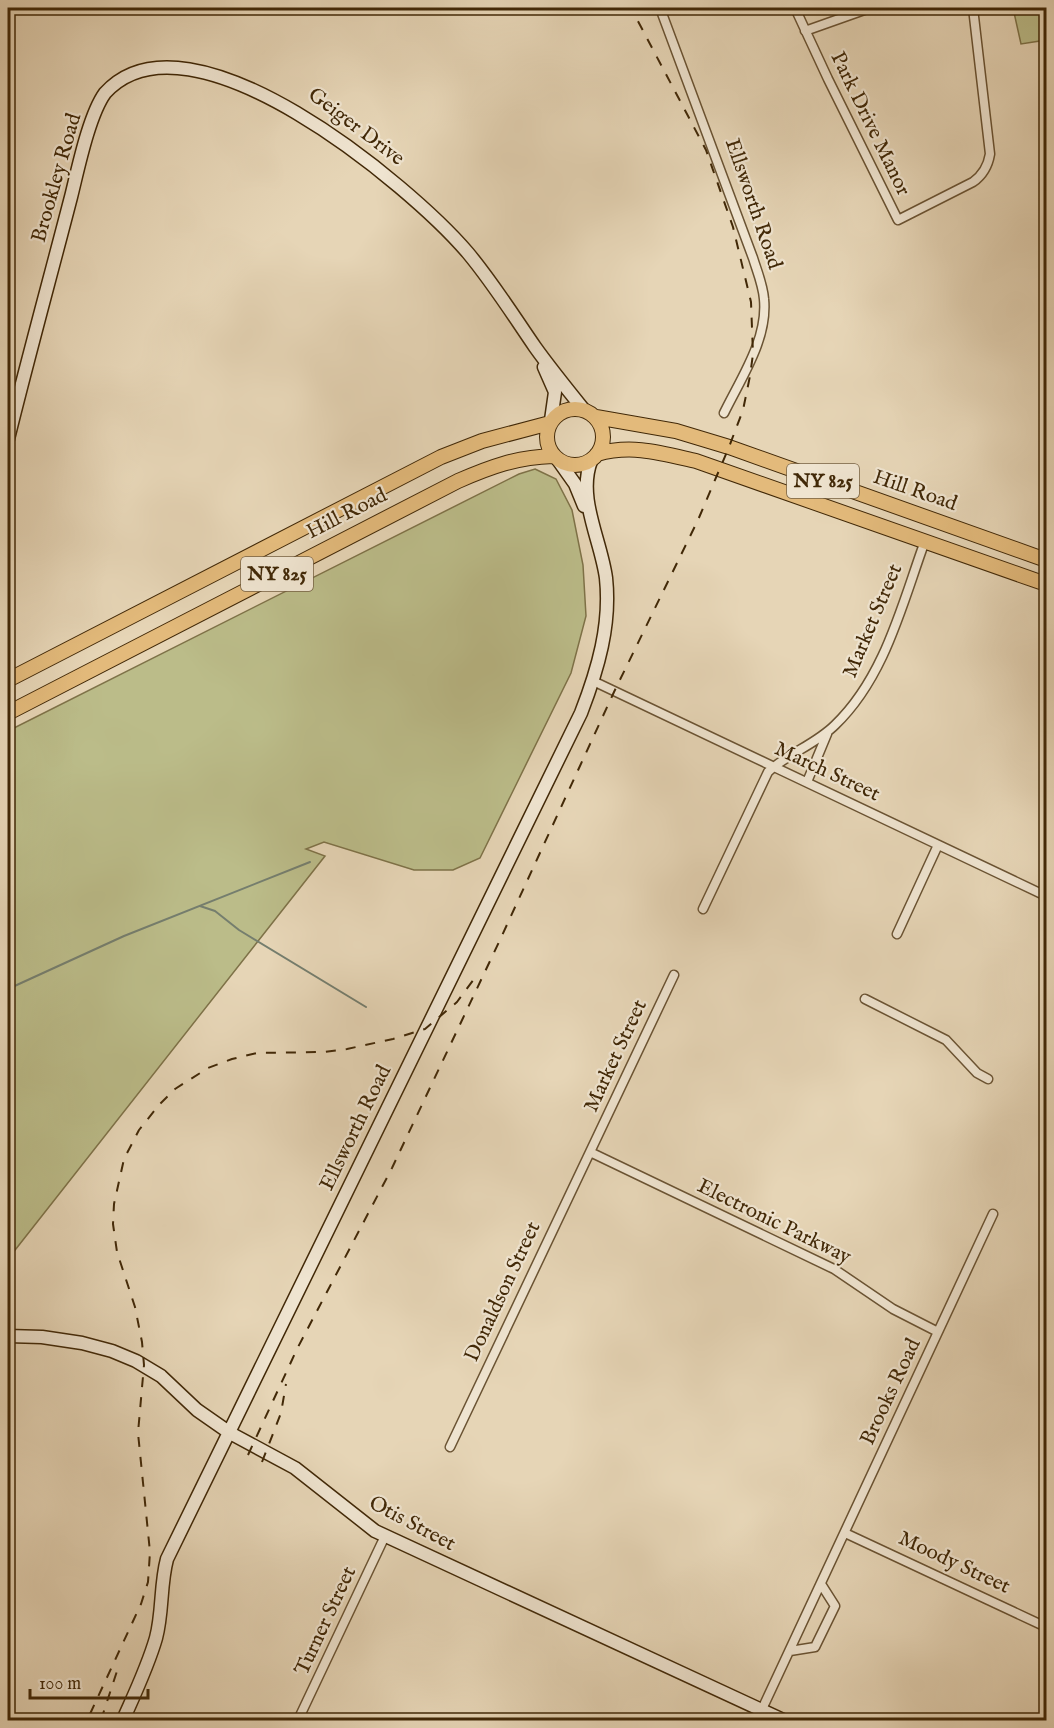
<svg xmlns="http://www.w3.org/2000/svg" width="1054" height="1728" font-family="'IM FELL English',serif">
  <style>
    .green { fill: #bbbc89; stroke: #7e7248; stroke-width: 1.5 }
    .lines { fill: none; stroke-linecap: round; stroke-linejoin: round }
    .stream { stroke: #757e6e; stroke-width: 2 }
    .street-casing { stroke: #6a5333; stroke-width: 11 }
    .secondary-casing { stroke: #412807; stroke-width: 15 }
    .primary-casing { stroke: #412807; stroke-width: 16 }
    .street { stroke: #efe4d0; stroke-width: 8 }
    .secondary { stroke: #efe4d0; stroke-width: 12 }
    .primary { stroke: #e3ba7b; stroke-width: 14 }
    .rail { stroke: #412807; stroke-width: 2; stroke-dasharray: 10 10; stroke-linecap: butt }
    .labels { text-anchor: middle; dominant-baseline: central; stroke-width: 4.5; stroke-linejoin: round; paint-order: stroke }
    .shield { fill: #efe4d0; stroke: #756043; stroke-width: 1.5 }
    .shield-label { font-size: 20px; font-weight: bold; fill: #412807 }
    .street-label { font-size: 21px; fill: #412807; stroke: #efe4d0 }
  </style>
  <rect width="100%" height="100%" fill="#e6d5b6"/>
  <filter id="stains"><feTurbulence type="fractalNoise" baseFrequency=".00333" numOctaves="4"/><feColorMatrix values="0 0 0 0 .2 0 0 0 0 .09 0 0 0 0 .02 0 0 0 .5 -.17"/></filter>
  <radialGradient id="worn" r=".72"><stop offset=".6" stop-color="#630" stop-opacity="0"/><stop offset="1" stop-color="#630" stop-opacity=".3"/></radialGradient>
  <path class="green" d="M1013 8H1046V40L1021 44Z
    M535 469 556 479 572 510 583 565 586 616 571 673 480 858 453 870H414L324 842 306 849 325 856 8 1259V731L519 474Z"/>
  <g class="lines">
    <path class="stream" d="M200 906 215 911 239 930 366 1007
      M8 989 124 936 310 862"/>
    <defs>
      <path id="street" d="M660 8 753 258C757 271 763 285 764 299 768 339 741 378 724 413
        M795 8 828 79 898 220 973 182C983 175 988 166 990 154L973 8
        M805 31 870 8
        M593 681 1046 896
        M807 782 827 734
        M703 909 768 772C788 753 815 745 835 725 885 677 902 604 925 541
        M897 934 938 845
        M865 999 946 1040 977 1073 988 1079
        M1046 1109V1111
        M590 1152 834 1269 893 1309 938 1332
        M450 1447 674 975
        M845 1533 1046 1627
        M790 1651 815 1647 835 1606 821 1584
        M298 1720 385 1536
        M757 1720 993 1214"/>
      <path id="secondary" d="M544 367 555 392 551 420
        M8 439C28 358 50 278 71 197 78 169 89 115 105 93 189 0 411 186 468 253 493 283 513 315 535 347 550 368 567 389 584 410
        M558 460 575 484 584 506
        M8 1336 42 1337 82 1343 112 1351 136 1361 161 1376 197 1410 230 1433 295 1468 375 1531 783 1720
        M123 1720C135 1693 148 1666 156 1638 163 1612 160 1585 167 1559L581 713C598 669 611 625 606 578 601 540 577 498 591 461"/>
      <path id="primary" d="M547 437a28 28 0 1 1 56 0a28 28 0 1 1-56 0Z
        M596 417 676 431 729 447 1046 560
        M597 454C632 444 661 453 696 461L1046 584
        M8 680 441 457 482 441 550 423
        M8 713 458 481C490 467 517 457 553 456"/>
    </defs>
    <use href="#street" class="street-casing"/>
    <use href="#secondary" class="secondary-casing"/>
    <use href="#primary" class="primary-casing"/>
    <use href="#street" class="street"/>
    <use href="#secondary" class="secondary"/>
    <use href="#primary" class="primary"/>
    <path class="rail" d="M248 1455 297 1349 392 1168 499 942 614 692 698 520 729 447 743 410 750 376 753 354 751 302 733 227 706 150 631 8
      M262 1462 281 1413 286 1384
      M90 1714 141 1604 148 1582 150 1552 138 1433 144 1365 142 1342 135 1307 117 1252 113 1224 114 1204 124 1159 139 1130 159 1105 175 1089 208 1068 232 1059 257 1053 323 1052 347 1049 393 1039 425 1029 457 1002 477 975
      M101 1720 118 1668"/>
  </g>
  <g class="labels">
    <g class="shield">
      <rect x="787" y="464" width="72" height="34" rx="4.5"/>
      <rect x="241" y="557" width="72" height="34" rx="4.5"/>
    </g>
    <g class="shield-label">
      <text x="823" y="481">NY 825</text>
      <text x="277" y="574">NY 825</text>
    </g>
    <g class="street-label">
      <text transform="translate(870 124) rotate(64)">Park Drive Manor</text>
      <text transform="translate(356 127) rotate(37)">Geiger Drive</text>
      <text transform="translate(57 178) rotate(-74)">Brookley Road</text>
      <text transform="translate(753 204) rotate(71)">Ellsworth Road</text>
      <text transform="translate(915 491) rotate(19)">Hill Road</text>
      <text transform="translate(347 514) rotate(-27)">Hill Road</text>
      <text transform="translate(873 621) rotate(-67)">Market Street</text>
      <text transform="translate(827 772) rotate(25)">March Street</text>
      <text transform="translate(616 1056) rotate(-65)">Market Street</text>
      <text transform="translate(356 1128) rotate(-64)">Ellsworth Road</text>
      <text transform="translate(774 1222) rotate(26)">Electronic Parkway</text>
      <text transform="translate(503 1292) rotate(-65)">Donaldson Street</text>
      <text transform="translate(891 1392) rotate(-65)">Brooks Road</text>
      <text transform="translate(412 1524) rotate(28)">Otis Street</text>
      <text transform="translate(954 1563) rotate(25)">Moody Street</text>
      <text transform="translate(326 1621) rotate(-65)">Turner Street</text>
    </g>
  </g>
  <rect width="1054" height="1728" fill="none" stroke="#e6d5b6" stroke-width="30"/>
  <rect x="9" y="9" width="1036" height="1710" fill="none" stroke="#412807" stroke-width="3"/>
  <rect x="15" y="15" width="1024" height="1698" fill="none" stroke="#412807" stroke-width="1.5"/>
  <path d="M30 1689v9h118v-9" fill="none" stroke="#412807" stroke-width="3"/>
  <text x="39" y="1689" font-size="18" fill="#412807" stroke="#efe4d0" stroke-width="4.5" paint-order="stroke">100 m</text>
  <rect width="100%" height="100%" filter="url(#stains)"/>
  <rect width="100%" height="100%" fill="url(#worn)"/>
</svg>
